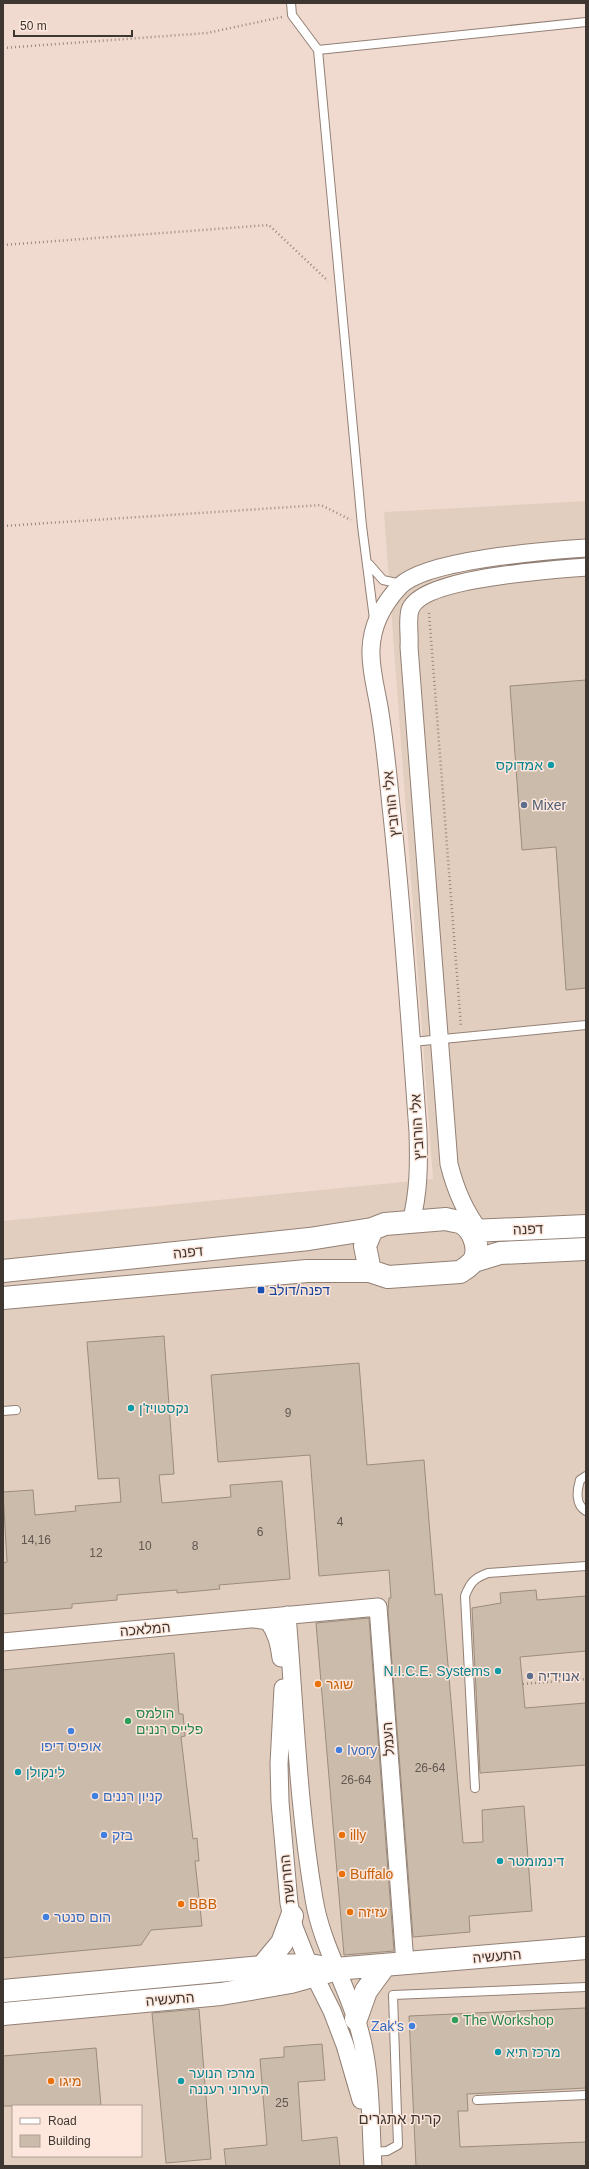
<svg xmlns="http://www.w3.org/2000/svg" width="589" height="2169" font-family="Arial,Heebo,sans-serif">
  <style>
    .industrial { fill: #e2cebf; fill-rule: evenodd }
    .building { fill: #cbbbab; stroke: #9b8c7c }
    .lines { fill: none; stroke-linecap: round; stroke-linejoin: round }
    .lane-casing { stroke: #938075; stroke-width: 10 }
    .street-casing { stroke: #938075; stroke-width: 19 }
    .secondary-casing { stroke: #938075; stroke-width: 24 }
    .path { stroke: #978880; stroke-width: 2.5; stroke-dasharray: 1 3; stroke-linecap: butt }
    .lane { stroke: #fff; stroke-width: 8 }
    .street { stroke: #fff; stroke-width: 17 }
    .secondary { stroke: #fff; stroke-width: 22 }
    .culture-dot { fill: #0f9aa8; stroke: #fde7dc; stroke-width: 1.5 }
    .service-dot { fill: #5c6f8a; stroke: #fde7dc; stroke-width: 1.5 }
    .transit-dot { fill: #1a4fb4; stroke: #fde7dc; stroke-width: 1.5 }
    .food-dot { fill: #e8710a; stroke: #fde7dc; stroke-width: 1.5 }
    .leisure-dot { fill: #2e9e5b; stroke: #fde7dc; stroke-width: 1.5 }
    .shop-dot { fill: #3f7fe0; stroke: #fde7dc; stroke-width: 1.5 }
    .labels { text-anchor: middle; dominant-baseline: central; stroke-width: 3; stroke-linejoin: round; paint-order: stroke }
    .number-label { font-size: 12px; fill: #615750 }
    .culture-label { font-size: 14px; fill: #0d838f; stroke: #fde7dc; text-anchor: start }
    .street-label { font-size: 14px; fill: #3e3631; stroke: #fde7dc }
    .service-label { font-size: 14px; fill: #4e5e75; stroke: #fde7dc; text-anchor: start }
    .transit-label { font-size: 14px; fill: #164399; stroke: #fde7dc; text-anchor: start }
    .food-label { font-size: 14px; fill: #c56008; stroke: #fde7dc; text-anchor: start }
    .leisure-label { font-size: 14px; fill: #27864d; stroke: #fde7dc; text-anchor: start }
    .shop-label { font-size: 14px; fill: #366cbe; stroke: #fde7dc; text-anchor: start }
    .neighbourhood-label { font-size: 15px; fill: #3e3631; stroke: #fde7dc }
  </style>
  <rect width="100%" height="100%" fill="#f0dacf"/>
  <path class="industrial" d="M586 501V2166H3V1221L433 1179 384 512ZM13 2106H141V2156H13Z"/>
  <path class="building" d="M586 680V988L566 990 556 847 522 850 510 686Z
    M164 1336 174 1474 159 1475 162 1503 231 1497 230 1485 282 1481 290 1579 219 1585 220 1589 177 1593V1590L117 1595V1600L72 1604V1608L3 1614V1563L7 1562 3 1492 33 1490 35 1515 76 1511 75 1506 121 1502 119 1478 98 1479 87 1342Z
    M359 1363 367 1465 424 1460 435 1595 442 1594 463 1843 483 1842 482 1810 524 1806 532 1911 469 1916 470 1932 413 1937 388 1611 389 1598H391L389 1570 319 1576 310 1455 218 1462 211 1375Z
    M536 1590 537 1600 586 1596V1651L520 1657 525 1708 586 1703V1765L480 1773 472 1608 501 1603 500 1593Z
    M369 1618 394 1951 344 1955 316 1623Z
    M174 1653 179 1714H183L185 1736 181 1737 193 1839 197 1838 199 1861H195L202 1926 151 1930 141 1945 3 1958V1670Z
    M586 2008V2088L467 2094 468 2111H458L460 2147 586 2142V2166H416L409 2016Z
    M199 2009 211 2159 166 2163 152 2013Z
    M322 2044 325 2080 298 2082 302 2141 337 2137 340 2166H226L224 2149 267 2145 260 2059 284 2057V2047Z
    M96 2048 101 2106H3V2056Z"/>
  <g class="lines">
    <defs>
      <path id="lane" d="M291 3 292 15 318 50
        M369 564 383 580 401 584
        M374 619 362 526 318 50 586 22
        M412 1042 586 1025
        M3 1411 16 1410
        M586 1476 580 1480C577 1490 575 1505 586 1511
        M475 1788 465 1596C470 1583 474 1578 488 1573L586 1566
        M477 2100 586 2095
        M372 2152 387 2151 398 2145 393 1995 586 1987"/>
      <path id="street" d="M411 1222C419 1192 419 1163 418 1132 410 1023 403 914 391 806 388 775 385 744 380 713 377 692 370 670 371 649 372 624 383 604 400 586 427 559 546 551 586 548
        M480 1231C464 1211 455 1188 449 1164L409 647C410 636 407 620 410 610 421 577 554 570 586 567
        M287 1615C295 1710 298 1806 314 1899 321 1942 343 1978 356 2019 372 2065 370 2118 373 2166
        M254 1619 268 1621C277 1633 279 1644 281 1658
        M3 1642 378 1607 405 1963
        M283 1688 279 1764 280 1802 289 1903 294 1927 309 1965 332 2011 345 2045 361 2100"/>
      <path id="secondary" d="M446 1219C451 1221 458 1221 462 1223 474 1230 481 1250 473 1262 469 1266 465 1269 460 1272L388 1277 370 1271 365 1246 372 1229 385 1224Z
        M471 1231 586 1226
        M474 1261 500 1253 586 1249
        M3 1271 309 1239 372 1229
        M3 1298 307 1271H370
        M262 1967 282 1943 292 1916
        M3 1991 272 1966 309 1965 335 1969 586 1948
        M3 2014 221 1994 291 1982 327 1972
        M356 2019 366 1991 385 1965"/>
    </defs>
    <use href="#lane" class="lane-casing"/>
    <use href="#street" class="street-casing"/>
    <use href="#secondary" class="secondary-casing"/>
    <path class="path" d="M3 48 207 33 282 17
      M3 245 269 225 328 281
      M3 526 321 505 351 520
      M429 613 461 1027
      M523 1684 586 1679"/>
    <use href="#lane" class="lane"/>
    <use href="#street" class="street"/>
    <use href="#secondary" class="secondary"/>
  </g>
  <g class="culture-dot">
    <circle cx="551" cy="765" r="4"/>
    <circle cx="131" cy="1408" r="4"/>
    <circle cx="498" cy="1671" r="4"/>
    <circle cx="18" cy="1772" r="4"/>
    <circle cx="500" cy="1861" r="4"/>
    <circle cx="498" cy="2052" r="4"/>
    <circle cx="181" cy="2081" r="4"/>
  </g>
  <g class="service-dot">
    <circle cx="524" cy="805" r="4"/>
    <circle cx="530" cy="1676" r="4"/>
  </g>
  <rect class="transit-dot" x="257" y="1286" width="8" height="8" rx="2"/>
  <g class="food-dot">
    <circle cx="318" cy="1684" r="4"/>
    <circle cx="342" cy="1835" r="4"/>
    <circle cx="342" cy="1874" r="4"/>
    <circle cx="181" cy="1904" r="4"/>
    <circle cx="350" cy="1912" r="4"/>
    <circle cx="51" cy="2081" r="4"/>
  </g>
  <g class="leisure-dot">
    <circle cx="128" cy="1721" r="4"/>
    <circle cx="455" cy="2020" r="4"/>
  </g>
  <g class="shop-dot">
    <circle cx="71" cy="1731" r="4"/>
    <circle cx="339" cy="1750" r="4"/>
    <circle cx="95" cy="1796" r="4"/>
    <circle cx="104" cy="1835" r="4"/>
    <circle cx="46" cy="1917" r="4"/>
    <circle cx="412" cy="2026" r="4"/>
  </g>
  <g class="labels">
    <g class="number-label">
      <text x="288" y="1413">9</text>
      <text x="340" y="1522">4</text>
      <text x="260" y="1532">6</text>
      <text x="36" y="1540">14,16</text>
      <text x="145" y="1546">10</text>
      <text x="195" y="1546">8</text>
      <text x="96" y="1553">12</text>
      <text x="430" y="1768">26-64</text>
      <text x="356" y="1780">26-64</text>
      <text x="282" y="2103">25</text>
    </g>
    <g class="culture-label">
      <text x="543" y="765" text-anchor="end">אמדוקס</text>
      <text x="139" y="1408">נקסטויז'ן</text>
      <text x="490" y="1671" text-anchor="end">N.I.C.E. Systems</text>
      <text x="26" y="1772">לינקולן</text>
      <text x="508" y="1861">דינמומטר</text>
      <text x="506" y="2052">מרכז תיא</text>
      <text x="189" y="2073">מרכז הנוער<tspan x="189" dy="16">העירוני רעננה</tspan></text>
    </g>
    <g class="street-label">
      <text transform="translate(391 804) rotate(-96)">אלי הורוביץ</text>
      <text transform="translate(417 1127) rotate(-93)">אלי הורוביץ</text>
      <text transform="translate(528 1229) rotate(-2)">דפנה</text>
      <text transform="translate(188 1252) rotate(-6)">דפנה</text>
      <text transform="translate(145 1629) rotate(-5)">המלאכה</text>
      <text transform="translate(388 1739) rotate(-94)">העמל</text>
      <text transform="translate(287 1879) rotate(-96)">החרושת</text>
      <text transform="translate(497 1956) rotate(-5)">התעשיה</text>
      <text transform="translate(170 1999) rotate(-5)">התעשיה</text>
    </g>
    <g class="service-label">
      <text x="532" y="805">Mixer</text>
      <text x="538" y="1676">אנוידיה</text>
    </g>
    <g class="transit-label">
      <text x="269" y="1290">דפנה/דולב</text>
    </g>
    <g class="food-label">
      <text x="326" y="1684">שוגר</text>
      <text x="350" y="1835">illy</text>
      <text x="350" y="1874">Buffalo</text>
      <text x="189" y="1904">BBB</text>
      <text x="358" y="1912">עזיזה</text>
      <text x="59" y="2081">מיגו</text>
    </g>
    <g class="leisure-label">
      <text x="136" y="1713">הולמס<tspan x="136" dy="16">פלייס רננים</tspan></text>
      <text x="463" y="2020">The Workshop</text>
    </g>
    <g class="shop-label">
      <text x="71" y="1746" text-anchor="middle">אופיס דיפו</text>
      <text x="347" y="1750">Ivory</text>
      <text x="103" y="1796">קניון רננים</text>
      <text x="112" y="1835">בזק</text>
      <text x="54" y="1917">הום סנטר</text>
      <text x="404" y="2026" text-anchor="end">Zak's</text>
    </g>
    <g class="neighbourhood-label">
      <text x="400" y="2118">קרית אתגרים</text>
    </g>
  </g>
  <rect width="589" height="2169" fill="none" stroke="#3e3631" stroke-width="8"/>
  <rect x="12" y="2105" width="130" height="52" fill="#fde7dc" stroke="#b1a098"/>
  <rect x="20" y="2118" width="20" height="6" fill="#ffffff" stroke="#b1a098"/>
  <text x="48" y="2125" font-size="12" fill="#3e3631">Road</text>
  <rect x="20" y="2135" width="20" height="12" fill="#cbbbab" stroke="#b1a098"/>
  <text x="48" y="2145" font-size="12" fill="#3e3631">Building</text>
  <path d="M14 30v6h118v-6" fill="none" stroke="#3e3631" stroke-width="2"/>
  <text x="20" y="30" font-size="12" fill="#3e3631" stroke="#fde7dc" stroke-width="3" paint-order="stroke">50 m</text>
</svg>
